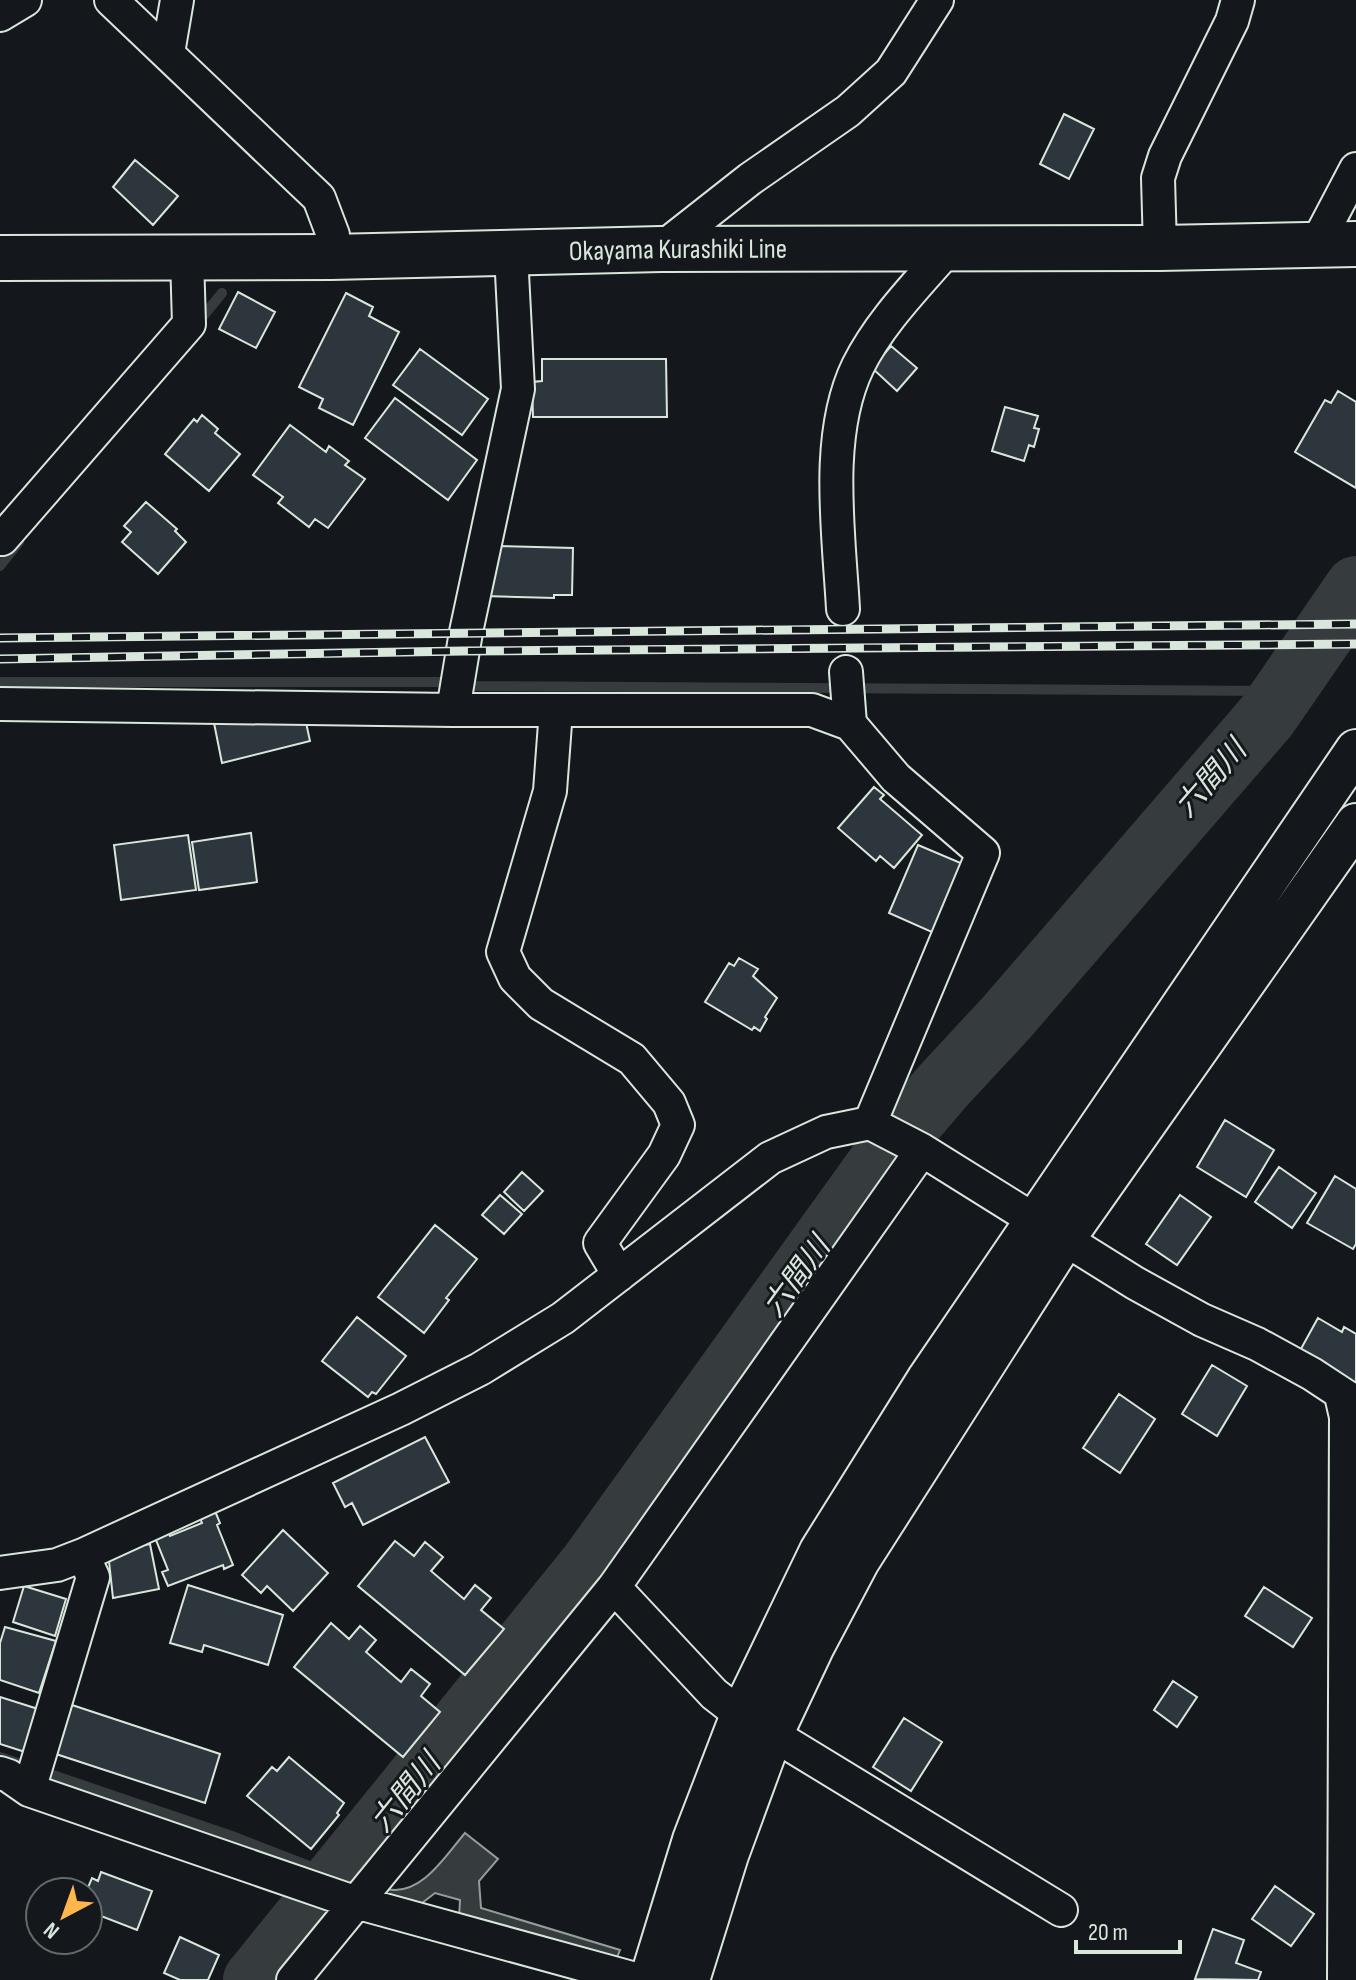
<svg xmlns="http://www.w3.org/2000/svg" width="1356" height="1980" font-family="'Sofia Sans Condensed','Noto Sans JP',sans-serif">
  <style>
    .water { fill: #363b3e; stroke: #939e99; stroke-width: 2 }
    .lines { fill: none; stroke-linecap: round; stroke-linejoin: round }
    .stream { stroke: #363b3e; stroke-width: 10 }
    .river { stroke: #363b3e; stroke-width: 62 }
    .building { fill: #2c363c; stroke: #d8e6dc; stroke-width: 2 }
    .minor-casing { stroke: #d8e6dc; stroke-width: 36 }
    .tertiary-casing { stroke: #d8e6dc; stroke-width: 44 }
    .secondary-casing { stroke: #d8e6dc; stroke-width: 48 }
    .minor { stroke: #14181c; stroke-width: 32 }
    .tertiary { stroke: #14181c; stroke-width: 40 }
    .secondary { stroke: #14181c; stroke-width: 44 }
    .rail-casing { stroke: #d8e6dc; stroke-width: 9 }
    .rail { stroke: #14181c; stroke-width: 6; stroke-dasharray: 18; stroke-linecap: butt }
    .labels { text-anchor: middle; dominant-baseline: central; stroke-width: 6; stroke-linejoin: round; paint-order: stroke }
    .street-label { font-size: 28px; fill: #d8e6dc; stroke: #14181c }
    .water-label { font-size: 30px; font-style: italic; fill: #d8e6dc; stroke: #14181c }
  </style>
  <rect width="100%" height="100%" fill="#14181c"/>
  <path class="water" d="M465 1833 498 1859 479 1881 481 1908 620 1950 614 1965 459 1919 460 1900 435 1893 413 1910 380 1901 387 1889C421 1897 446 1855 465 1833Z"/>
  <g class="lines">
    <path class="stream" d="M196 325 222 293
      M0 566 19 542
      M0 682H443L474 686 1284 691
      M0 1757 229 1835 358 1885"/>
    <path class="river" d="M254 1980 590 1565 886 1153 943 1086 1007 1017 1267 716 1356 587"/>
  </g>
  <path class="building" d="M1064 114 1094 129 1069 179 1040 164Z
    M135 160 178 196 153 225 113 187Z
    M238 292 275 312 256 348 219 329Z
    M346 293 373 307 369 316 399 332 353 425 319 408 323 399 299 387Z
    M891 346 917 368 897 391 872 368Z
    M420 349 488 399 462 435 393 385Z
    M542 359H666L667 417H533L532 382 542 381Z
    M1338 391 1356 402V488L1295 452 1325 400 1331 403Z
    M395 398 477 460 448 500 365 438Z
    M1005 407 1038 416 1034 428 1039 429 1034 447 1029 445 1024 461 992 451Z
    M202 415 218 429 215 433 240 454 209 491 165 454 194 419 197 422Z
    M290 425 326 452 329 446 349 461 345 465 365 479 328 528 315 519 309 527 278 503 283 497 253 475Z
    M146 502 177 529 175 531 186 542 158 574 122 542 131 532 124 526Z
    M496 546 573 548 572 595H554V598L484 596 485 572 496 573Z
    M265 712 304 713 310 741 222 763 214 723Z
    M874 787 884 795 880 799 922 835 894 868 880 856 876 861 838 828Z
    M251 833 257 882 199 890 192 842Z
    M188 835 196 890 121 900 114 845Z
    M918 845 963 864 934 933 889 913Z
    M739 958 758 969 753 976 777 998 765 1017 767 1019 760 1031 754 1027 752 1030 705 1002 729 963 734 966Z
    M1225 1120 1274 1150 1246 1197 1197 1167Z
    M1279 1167 1316 1193 1292 1228 1255 1202Z
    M522 1172 543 1191 524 1211 504 1192Z
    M1335 1176 1356 1189V1244L1353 1249 1307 1223Z
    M500 1195 522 1214 504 1234 482 1215Z
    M1180 1195 1211 1217 1177 1265 1146 1244Z
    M435 1225 477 1259 446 1298 449 1300 424 1333 378 1297Z
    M357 1317 406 1356 376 1394 372 1392 368 1397 322 1361Z
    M1318 1318 1342 1332 1344 1327 1356 1334V1387L1297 1356Z
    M1212 1365 1247 1386 1217 1436 1182 1414Z
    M1119 1394 1155 1419 1120 1473 1083 1448Z
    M425 1437 449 1482 363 1525 352 1503 345 1507 333 1483Z
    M215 1511 220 1523 217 1525 233 1565 224 1569 223 1565 168 1586 162 1572 168 1570 154 1535 168 1530 170 1536 202 1523 200 1518Z
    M283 1530 328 1573 293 1611 267 1586 261 1593 242 1575Z
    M395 1541 414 1556 425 1542 443 1557 431 1571 464 1599 475 1585 491 1598 481 1610 504 1629 465 1675 358 1586Z
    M150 1544 159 1589 113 1598 108 1552Z
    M188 1585 283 1615 268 1665 204 1645 202 1652 170 1643Z
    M24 1586 66 1599 55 1636 13 1622Z
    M1264 1587 1312 1618 1293 1647 1245 1616Z
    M331 1623 349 1639 360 1626 376 1640 366 1652 401 1682 411 1669 430 1684 421 1696 440 1712 403 1757 294 1667Z
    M5 1627 56 1641 39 1693 0 1680V1643Z
    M1173 1681 1197 1697 1177 1727 1154 1710Z
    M0 1697 38 1709 25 1752 0 1744Z
    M72 1705 220 1754 205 1803 56 1754Z
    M904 1718 942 1742 911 1791 873 1767Z
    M289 1757 344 1803 337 1813 339 1815 311 1849 247 1796 272 1767 277 1771Z
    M101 1872 152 1891 137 1930 88 1911 90 1907 86 1892 92 1878 98 1881Z
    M1275 1886 1314 1914 1291 1946 1252 1919Z
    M1213 1929 1244 1940 1236 1963 1261 1972 1258 1980 1195 1979Z
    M180 1937 219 1955 208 1980H180L164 1973Z"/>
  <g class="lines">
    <defs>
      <path id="minor" d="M111 0 319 198 333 235 331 257
        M0 15 25 0
        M168 53 177 0
        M1316 245 1356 169
        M1160 248 1158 178 1165 156 1232 21 1238 0
        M661 249 750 179 848 111 891 72 937 0
        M0 538 2 539 189 324 187 257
        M843 609C839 534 824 436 858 366 880 322 916 286 948 249
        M846 672 850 724 896 778 983 853 870 1123
        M0 704 453 710H812L850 724
        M453 710 466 632 518 389 511 254
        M556 710 550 791 503 952 515 978 541 1004 632 1059 669 1103 678 1125 664 1155 600 1243 619 1275
        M1341 1395 1346 1417 1344 1980
        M0 1573 57 1565 83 1555 401 1409 480 1369 563 1318 770 1158 826 1132 870 1123 922 1150 1135 1283 1202 1320 1257 1344 1312 1374 1356 1403
        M614 1587 714 1694 741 1715 1061 1910
        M0 1773 9 1776 29 1790 348 1900 639 1980
        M29 1790 93 1577 83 1555
        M293 1980 614 1587 922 1150"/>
      <path id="tertiary" d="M650 1980 693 1840 741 1715 820 1551 927 1380 1356 750
        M689 1980 728 1855 772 1735 813 1648 859 1561 1065 1238 1356 824"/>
      <g id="secondary">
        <path id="s1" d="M0 258 331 257 661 249 1160 248 1356 244"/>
      </g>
    </defs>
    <use href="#minor" class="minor-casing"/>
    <use href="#tertiary" class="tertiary-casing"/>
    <use href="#secondary" class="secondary-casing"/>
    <use href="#minor" class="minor"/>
    <use href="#tertiary" class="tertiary"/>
    <use href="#secondary" class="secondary"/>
    <defs>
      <path id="rail" d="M0 638 1356 624
        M0 659 464 651 1356 644"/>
    </defs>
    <use href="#rail" class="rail-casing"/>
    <use href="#rail" class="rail"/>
  </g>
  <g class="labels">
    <g class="street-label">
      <text stroke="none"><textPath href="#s1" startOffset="678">Okayama Kurashiki Line</textPath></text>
    </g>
    <g class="water-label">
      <text transform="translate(1211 779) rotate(-49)">六間川</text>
      <text transform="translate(797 1277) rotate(-54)">六間川</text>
      <text transform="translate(406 1793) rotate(-51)">六間川</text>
    </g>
  </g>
  <g transform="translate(64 1916) rotate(221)"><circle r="38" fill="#14181c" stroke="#626a69" stroke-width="2"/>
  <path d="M0-6L14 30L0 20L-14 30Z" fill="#ffb74d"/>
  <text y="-12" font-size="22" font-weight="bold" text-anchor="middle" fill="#d8e6dc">N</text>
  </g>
  <path d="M1076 1940v12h104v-12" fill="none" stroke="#d8e6dc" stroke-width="4"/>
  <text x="1088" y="1940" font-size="24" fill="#d8e6dc" stroke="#14181c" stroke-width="6" paint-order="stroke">20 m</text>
</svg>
